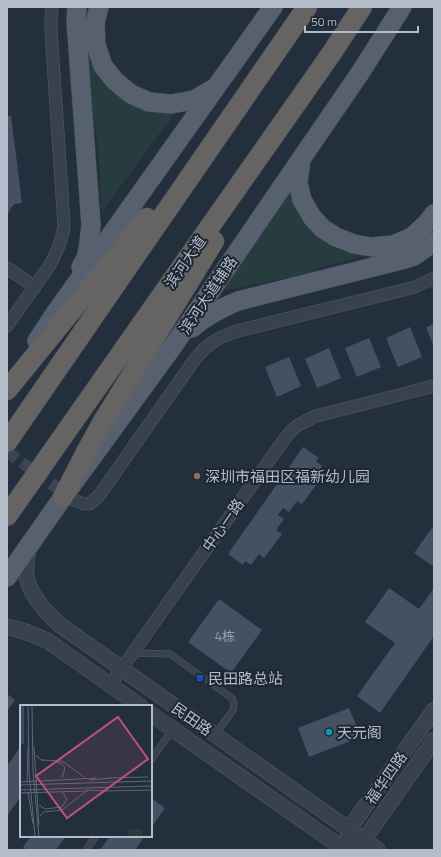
<svg xmlns="http://www.w3.org/2000/svg" width="441" height="857" font-family="'Titillium Web','Noto Sans SC',sans-serif">
  <style>
    .green { fill: #263c3f }
    .building { fill: #455162 }
    .lines { fill: none; stroke-linecap: round; stroke-linejoin: round }
    .minor-tunnel { stroke: #3a4453; stroke-width: 12; stroke-dasharray: 12 6; stroke-linecap: butt }
    .service-casing { stroke: #565f6c; stroke-width: 7 }
    .minor-casing { stroke: #565f6c; stroke-width: 13 }
    .tertiary-casing { stroke: #565f6c; stroke-width: 16 }
    .primary-casing { stroke: #414a57; stroke-width: 20 }
    .trunk-casing { stroke: #434c59; stroke-width: 21 }
    .service { stroke: #38414e; stroke-width: 6 }
    .minor { stroke: #38414e; stroke-width: 12 }
    .tertiary { stroke: #38414e; stroke-width: 15 }
    .primary { stroke: #56606e; stroke-width: 19 }
    .trunk { stroke: #656462; stroke-width: 20 }
    .education-dot { fill: #8d6e63; stroke: #1d2633; stroke-width: 1.5 }
    .transit-dot { fill: #1a4fb4; stroke: #1d2633; stroke-width: 1.5 }
    .culture-dot { fill: #0f9aa8; stroke: #1d2633; stroke-width: 1.5 }
    .labels { text-anchor: middle; dominant-baseline: central; stroke-width: 4; stroke-linejoin: round; paint-order: stroke }
    .number-label { font-size: 13px; fill: #98a1af }
    .street-label { font-size: 15px; fill: #b4bcc9; stroke: #1d2633 }
    .poi-label { font-size: 15px; fill: #b4bcc9; stroke: #1d2633; text-anchor: start }
    .inset-road { fill: none; stroke: #5e6776; stroke-width: 1 }
    .view { fill: #bd5182; fill-opacity: 0.15; stroke: #bd5182; stroke-width: 2 }
    .inset-edge { fill: none; stroke: #b4bcc9; stroke-width: 2 }
  </style>
  <rect width="100%" height="100%" fill="#242f3e"/>
  <path class="green" d="M83 38 93 67 108 88 112 91 126 101 176 111 104 209H101L99 157Z
    M289 190 294 204 303 220 380 252 321 267 312 272 295 277 218 291Z"/>
  <path class="building" d="M7 116H11L22 203 14 204 7 215Z
    M434 324V347L426 327Z
    M410 327 422 357 398 367 386 338Z
    M369 338 381 367 357 377 345 348Z
    M329 348 341 378 317 388 305 359Z
    M289 357 301 386 277 397 265 367Z
    M303 447 319 458 316 461 322 466 314 477 320 480 302 504 297 501 289 512 283 508 278 515 284 519 276 530 282 534 264 558 259 554 251 565 245 561 243 565 228 554Z
    M434 525V567L414 553Z
    M389 588 419 609 434 588V636L380 713 357 696 395 643 365 622Z
    M219 599 262 630 231 673 188 642Z
    M7 694 15 700 7 711Z
    M349 708 361 737 309 757 298 728Z
    M21 746V796L7 816V766Z
    M151 798 165 808 151 828Z
    M31 836H66L56 850H27L23 847Z
    M110 836H145L135 850H100Z"/>
  <g class="lines">
    <path class="minor-tunnel" d="M7 452 70 497"/>
    <defs>
      <path id="service" d="M133 653 170 654 232 698 234 704 233 710 215 735
        M151 760 173 729
        M86 850 96 836"/>
      <path id="minor" d="M7 268 35 287
        M7 326 50 265C57 252 63 239 64 224L51 31V19L52 7
        M74 500C79 503 83 504 89 504L98 497 195 359C207 344 216 339 234 332L415 287 434 278
        M110 685 283 441 290 432 298 425 316 416 434 386"/>
      <path id="tertiary" d="M29 546C28 554 26 563 26 571 27 593 45 611 60 625L378 850
        M7 627C21 629 35 635 48 641L140 706
        M151 714 345 850
        M348 838 349 829 434 710
        M356 844 364 840 434 740"/>
      <path id="primary" d="M77 7 76 21 91 225 88 250 86 258 81 267
        M99 7 95 23 96 45 103 66 115 81 131 94 149 102 171 104 194 100 213 89
        M301 160 298 182 302 200 312 217 322 228 336 237 354 244 372 247 393 245 412 237 427 223 434 214
        M192 328C206 316 221 308 238 301L405 259 414 256 434 242
        M37 341 54 315 273 7
        M7 577 63 497 171 349 360 73 402 7"/>
      <path id="trunk" d="M7 390 147 218
        M7 442 307 7
        M63 497 85 454 102 423 214 241
        M7 516 331 54 362 7"/>
    </defs>
    <use href="#service" class="service-casing"/>
    <use href="#minor" class="minor-casing"/>
    <use href="#tertiary" class="tertiary-casing"/>
    <use href="#primary" class="primary-casing"/>
    <use href="#trunk" class="trunk-casing"/>
    <use href="#service" class="service"/>
    <use href="#minor" class="minor"/>
    <use href="#tertiary" class="tertiary"/>
    <use href="#primary" class="primary"/>
    <use href="#trunk" class="trunk"/>
  </g>
  <circle class="education-dot" cx="197" cy="476" r="4"/>
  <rect class="transit-dot" x="196" y="674" width="8" height="8" rx="2"/>
  <circle class="culture-dot" cx="329" cy="732" r="4"/>
  <g class="labels">
    <g class="number-label">
      <text x="225" y="636">4栋</text>
    </g>
    <g class="street-label">
      <text transform="translate(185 262) rotate(-55)">滨河大道</text>
      <text transform="translate(208 295) rotate(-56)">滨河大道辅路</text>
      <text transform="translate(223 525) rotate(-55)">中心一路</text>
      <text transform="translate(192 719) rotate(35)">民田路</text>
      <text transform="translate(386 778) rotate(-55)">福华四路</text>
    </g>
    <g class="poi-label">
      <text x="205" y="476">深圳市福田区福新幼儿园</text>
      <text x="208" y="678">民田路总站</text>
      <text x="337" y="732">天元阁</text>
    </g>
  </g>
  <g transform="translate(20 705)">
    <rect width="132" height="132" fill="#242f3e"/>
    <path d="M109 124H122L123 132H109Z" fill="#263c3f"/>
    <path d="M0 0H4V39H0Z" fill="#394c67"/>
    <path class="inset-road" d="M8 0 9 67 15 132M12 0 13 67 19 132M14 42 19 120M16 50 21 55 42 56 64 72M35 57 41 58 45 63 42 73M88 73 128 72M69 75 90 73M0 77 76 73M7 78 8 42M0 80 132 76M0 85 132 81M66 85 86 86M84 86 132 85M8 87 13 119M0 88 68 86M19 100 25 104 42 102 47 94 42 87M20 111 24 107 42 105 65 87"/>
    <path class="view" d="M98 12 128 54 47 113 16 71Z"/>
    <rect width="132" height="132" class="inset-edge"/>
  </g>
  <rect width="441" height="857" fill="none" stroke="#b4bcc9" stroke-width="16"/>
  <path d="M305 26v6h113v-6" fill="none" stroke="#b4bcc9" stroke-width="2"/>
  <text x="311" y="26" font-size="12" fill="#b4bcc9" stroke="#1d2633" stroke-width="3" paint-order="stroke">50 m</text>
</svg>
